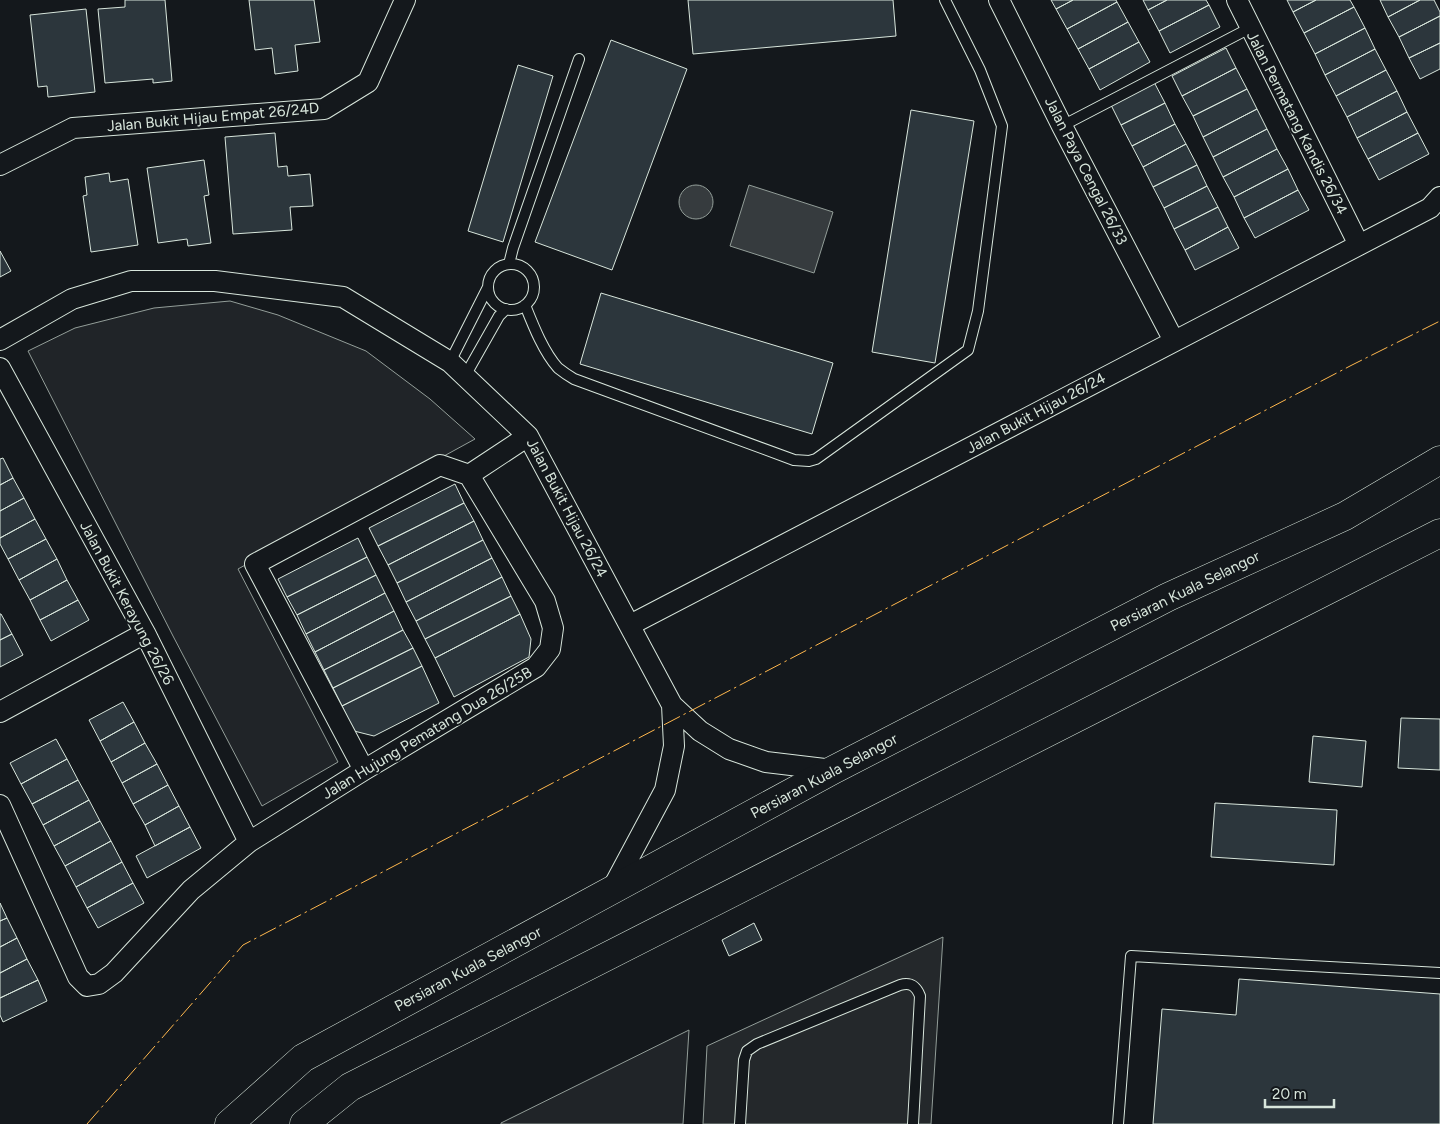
<svg xmlns="http://www.w3.org/2000/svg" width="1440" height="1124" font-family="Figtree,sans-serif">
  <style>
    .green { fill: #202428; stroke: #939e99 }
    .parking { fill: #24282b; stroke: #939e99 }
    .water { fill: #363b3e; stroke: #939e99 }
    .building { fill: #2c363c; stroke: #d8e6dc }
    .lines { fill: none; stroke-linecap: round; stroke-linejoin: round }
    .service-casing { stroke: #d8e6dc; stroke-width: 12 }
    .minor-casing { stroke: #d8e6dc; stroke-width: 22 }
    .primary-casing { stroke: #d8e6dc; stroke-width: 29 }
    .service { stroke: #14181c; stroke-width: 10 }
    .minor { stroke: #14181c; stroke-width: 20 }
    .primary { stroke: #14181c; stroke-width: 28 }
    .power { stroke: #ffb74d; stroke-width: 1; stroke-dasharray: 18 4 2.5 4; stroke-linecap: butt }
    .labels { text-anchor: middle; dominant-baseline: central; stroke-width: 4; stroke-linejoin: round; paint-order: stroke }
    .street-label { font-size: 15px; fill: #d8e6dc; stroke: #14181c }
  </style>
  <rect width="100%" height="100%" fill="#14181c"/>
  <path class="green" d="M230 301 278 315 366 351 430 399 475 439 238 569 338 762 262 806 173 636 28 351 75 328 154 308Z
    M689 1030 683 1124H501V1123Z"/>
  <path class="parking" d="M943 937 931 1124H703L707 1046Z"/>
  <path class="water" d="M679 202a17 17 0 1 1 34 0a17 17 0 1 1-34 0Z
    M749 185 833 212 814 273 730 246Z"/>
  <path class="building" d="M125 0H165L172 81 153 83V79L105 83 98 9 125 7Z
    M249 0H314L320 42 295 45 298 71 275 74 272 48 255 50Z
    M688 0H893L896 36 693 54Z
    M1051 0H1073L1056 9Z
    M1073 0H1116L1117 2 1067 29 1056 9Z
    M1143 0H1167L1148 10Z
    M1167 0H1206L1209 5 1159 31 1148 10Z
    M1287 0H1316L1293 12Z
    M1316 0H1350L1354 7 1304 33 1293 12Z
    M1380 0H1420L1388 17Z
    M1420 0H1434L1440 12V16L1399 37 1388 17Z
    M1117 2 1128 22 1078 49 1067 29Z
    M1209 5 1220 27 1170 53 1159 31Z
    M1354 7 1365 28 1315 54 1304 33Z
    M86 9 95 92 48 97 47 86 38 87 30 15Z
    M1440 16V43L1409 58 1399 37Z
    M1128 22 1139 42 1089 69 1078 49Z
    M1365 28 1375 49 1325 75 1315 54Z
    M611 40 687 69 612 270 535 242Z
    M1139 42 1150 62 1100 90 1089 69Z
    M1440 43V69L1420 79 1409 58Z
    M1226 48 1236 68 1182 96 1172 76Z
    M1375 49 1386 70 1336 96 1325 75Z
    M518 65 553 76 503 242 468 231Z
    M1236 68 1247 89 1193 116 1182 96Z
    M1386 70 1397 91 1347 117 1336 96Z
    M1154 82 1165 103 1121 125 1111 105Z
    M1247 89 1257 109 1203 137 1193 116Z
    M1397 91 1407 112 1357 138 1347 117Z
    M1165 103 1175 124 1132 146 1121 125Z
    M1257 109 1267 129 1213 157 1203 137Z
    M911 110 974 121 935 363 872 352Z
    M1407 112 1418 133 1368 159 1357 138Z
    M1175 124 1186 144 1143 167 1132 146Z
    M1267 129 1277 149 1223 177 1213 157Z
    M275 133 278 167 287 166 288 176 310 174 313 206 290 207 292 230 233 234 225 137Z
    M1418 133 1429 154 1379 180 1368 159Z
    M1186 144 1197 165 1153 187 1143 167Z
    M1277 149 1288 169 1234 197 1223 177Z
    M204 160 209 195 204 196 211 243 188 246 187 239 158 243 147 168Z
    M1197 165 1207 186 1164 208 1153 187Z
    M1288 169 1298 190 1244 218 1234 197Z
    M109 173 110 182 128 179 138 245 91 252 83 196 87 195 85 177Z
    M1207 186 1218 207 1174 229 1164 208Z
    M1298 190 1309 210 1255 238 1244 218Z
    M1218 207 1228 227 1185 250 1174 229Z
    M1228 227 1239 248 1195 270 1185 250Z
    M0 251 11 271 0 277Z
    M601 293 833 363 812 434 580 364Z
    M3 458 13 478 0 485V459Z
    M13 478 24 498 0 511V485Z
    M455 484 464 503 378 546 369 528Z
    M24 498 35 519 0 538V511Z
    M464 503 474 521 388 565 378 546Z
    M35 519 46 539 8 559 0 544V538Z
    M474 521 483 540 397 583 388 565Z
    M358 538 367 557 287 597 278 579Z
    M46 539 57 559 19 580 8 559Z
    M483 540 492 558 406 602 397 583Z
    M367 557 376 575 297 615 287 597Z
    M492 558 502 577 416 621 406 602Z
    M57 559 67 580 30 600 19 580Z
    M376 575 385 593 306 634 297 615Z
    M502 577 511 596 425 639 416 621Z
    M67 580 78 600 40 620 30 600Z
    M385 593 394 611 315 652 306 634Z
    M511 596 520 614 435 658 425 639Z
    M78 600 89 620 51 641 40 620Z
    M394 611 403 630 324 670 315 652Z
    M0 614H1L12 634 0 640Z
    M520 614 531 639 529 657 454 697 435 658Z
    M403 630 413 648 333 688 324 670Z
    M12 634 23 655 0 667V640Z
    M413 648 422 666 342 706 333 688Z
    M422 666 439 703 374 736 354 731 342 706Z
    M123 702 134 722 100 741 89 720Z
    M1401 718 1440 719V770L1398 768Z
    M134 722 145 743 111 762 100 741Z
    M1313 736 1366 741 1362 787 1309 782Z
    M56 739 67 759 21 784 10 763Z
    M145 743 157 764 122 783 111 762Z
    M67 759 78 780 32 804 21 784Z
    M157 764 168 785 133 804 122 783Z
    M78 780 89 800 43 825 32 804Z
    M168 785 179 806 145 825 133 804Z
    M89 800 100 821 54 846 43 825Z
    M1215 803 1337 810 1334 865 1211 857Z
    M179 806 190 827 155 846 145 825Z
    M100 821 111 841 65 866 54 846Z
    M190 827 201 848 147 878 136 856Z
    M111 841 122 862 76 887 65 866Z
    M122 862 133 883 87 908 76 887Z
    M133 883 144 903 98 928 87 908Z
    M0 903 7 918 0 921Z
    M7 918 17 938 0 947V921Z
    M754 923 762 940 729 956 722 940Z
    M17 938 27 959 0 973V947Z
    M27 959 38 980 0 998V973Z
    M1239 979 1440 994V1124H1153L1162 1009 1236 1015Z
    M38 980 47 1001 3 1022 0 1015V998Z"/>
  <g class="lines">
    <defs>
      <path id="service" d="M1062 126 1250 28
        M509 264 513 248 579 59
        M488 287a23 23 0 1 1 46 0a23 23 0 1 1-46 0Z
        M525 305C533 325 543 351 558 368 563 372 569 376 574 379L794 460 809 461 816 459 968 350 978 311 1002 126 980 70 945 0
        M450 362 488 287
        M465 376 499 316 506 309
        M740 1124 744 1060 747 1051 757 1044 900 985C911 982 916 986 920 996L913 1124
        M1118 1124 1131 956 1440 973"/>
      <path id="minor" d="M999 0 1062 126 1174 341
        M1237 0 1359 245
        M0 165 73 128 324 109 368 82 405 0
        M0 340 72 299 131 281H215L343 297 450 362 528 436 672 705 700 731 729 749 766 762 833 770
        M0 368 145 633 249 842
        M469 475 528 436
        M630 625 1430 208 1440 197
        M0 712 145 633
        M364 770 255 564 440 465 469 475
        M0 805 78 977 87 986 99 984 114 973 191 890 249 842 364 770 536 667 550 649 553 628 545 601 469 475
        M611 891 665 790 674 746 672 705"/>
      <path id="primary" d="M229 1124 303 1058 833 770 1168 597 1345 516 1440 460
        M304 1124 350 1087 1440 533"/>
    </defs>
    <use href="#service" class="service-casing"/>
    <use href="#minor" class="minor-casing"/>
    <use href="#primary" class="primary-casing"/>
    <use href="#service" class="service"/>
    <use href="#minor" class="minor"/>
    <use href="#primary" class="primary"/>
    <path class="power" d="M87 1124 243 945 1352 365 1440 321"/>
  </g>
  <g class="labels">
    <g class="street-label">
      <text transform="translate(213 117) rotate(-5)">Jalan Bukit Hijau Empat 26/24D</text>
      <text transform="translate(1297 123) rotate(63)">Jalan Permatang Kandis 26/34</text>
      <text transform="translate(1086 171) rotate(63)">Jalan Paya Cengal 26/33</text>
      <text transform="translate(1036 413) rotate(-28)">Jalan Bukit Hijau 26/24</text>
      <text transform="translate(567 508) rotate(62)">Jalan Bukit Hijau 26/24</text>
      <text transform="translate(1185 591) rotate(-26)">Persiaran Kuala Selangor</text>
      <text transform="translate(127 603) rotate(62)">Jalan Bukit Kerayung 26/26</text>
      <text transform="translate(427 733) rotate(-31)">Jalan Hujung Pematang Dua 26/25B</text>
      <text transform="translate(824 776) rotate(-28)">Persiaran Kuala Selangor</text>
      <text transform="translate(468 969) rotate(-28)">Persiaran Kuala Selangor</text>
    </g>
  </g>
  <path d="M1265 1099v8h69v-8" fill="none" stroke="#d8e6dc" stroke-width="2.5"/>
  <text x="1272" y="1099" font-size="15" fill="#d8e6dc" stroke="#14181c" stroke-width="4" paint-order="stroke">20 m</text>
</svg>
